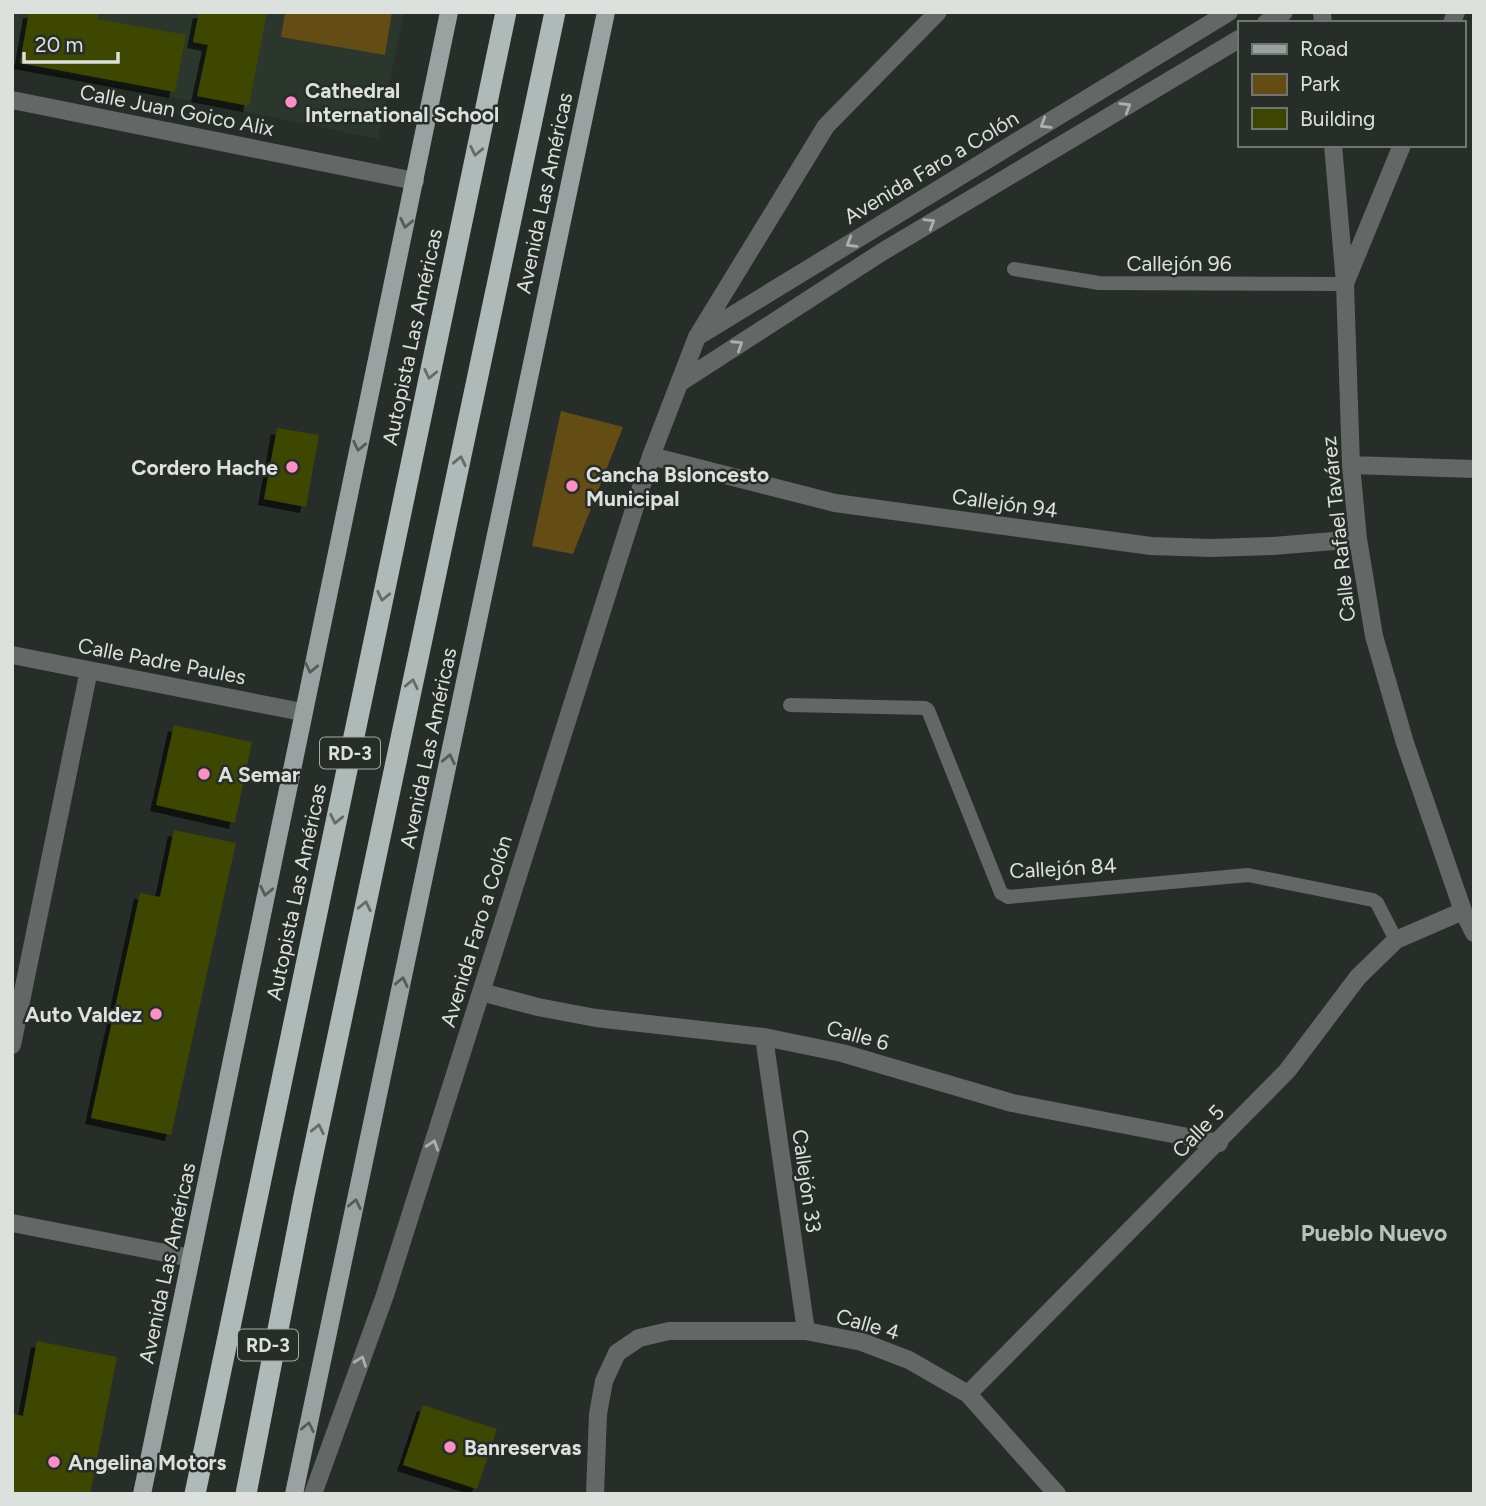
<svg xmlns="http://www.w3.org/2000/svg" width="1486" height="1506" font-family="Figtree,sans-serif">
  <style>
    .built { fill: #2b372d }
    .green { fill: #634d14 }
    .building { fill: #3c4601; filter: url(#shadow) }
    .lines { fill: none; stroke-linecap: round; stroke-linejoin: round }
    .service { stroke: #636766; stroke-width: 14 }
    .minor { stroke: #636766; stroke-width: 18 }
    .primary { stroke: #99a2a0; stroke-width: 18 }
    .motorway { stroke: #afb9b7; stroke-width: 21 }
    .oneway { stroke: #acb0ad }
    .oneway2 { stroke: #646c68 }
    .oneway3 { stroke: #555c58 }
    .poi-dot { fill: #fb8fc4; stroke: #272d28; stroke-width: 2.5 }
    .labels { text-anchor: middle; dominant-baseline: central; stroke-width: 5; stroke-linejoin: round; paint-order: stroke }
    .shield { fill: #272d28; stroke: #a6aba7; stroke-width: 2 }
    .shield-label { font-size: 19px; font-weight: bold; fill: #dde1dd }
    .poi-label { font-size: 21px; font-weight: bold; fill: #dde1dd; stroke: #272d28; text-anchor: start }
    .street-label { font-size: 21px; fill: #dde1dd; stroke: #272d28 }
    .neighbourhood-label { font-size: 23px; font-weight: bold; fill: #bac1bb; stroke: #272d28 }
  </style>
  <defs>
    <filter id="shadow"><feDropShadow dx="-6" dy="6" stdDeviation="0" flood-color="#0009"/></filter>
  </defs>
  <rect width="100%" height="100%" fill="#272d28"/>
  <path class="built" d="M12 12H404L378 139 12 64Z"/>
  <path class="green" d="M285 12H392L385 55 281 37Z
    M561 411 623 427 573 554 532 546Z"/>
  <path class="building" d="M29 12H99L98 19 186 35 175 92 20 63Z
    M199 12H267L249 106 197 96 208 45 193 42Z
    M277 428 319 435 306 507 264 499Z
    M174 725 252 742 235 823 156 805Z
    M174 830 236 843 171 1135 91 1118 140 893 160 897Z
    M37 1341 117 1357 90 1494 12 1493V1414L23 1416Z
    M423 1405 497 1429 477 1489 403 1465Z"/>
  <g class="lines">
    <path class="service" d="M1014 269 1099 283 1345 284
      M790 705 925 708 928 710 1001 893 1008 897 1248 875 1373 900 1377 903 1396 940"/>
    <path class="minor" d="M1322 12 1323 23
      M1266 23 1284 12
      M1452 23 1456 12
      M12 100 415 181
      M1333 145 1345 284 1351 465 1358 539 1374 636 1405 743 1463 911 1474 933
      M1346 281 1402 145
      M700 335 1229 12
      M681 382 882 252 1239 39
      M651 456 835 503 1151 546 1211 548 1273 546 1358 539
      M1351 465 1474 469
      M12 655 302 712
      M481 992 538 1007 596 1018 764 1037 842 1053 1012 1103 1219 1143
      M764 1037 806 1331
      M12 1045 89 670
      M12 1223 191 1258
      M968 1394 1287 1071 1358 977 1396 940 1463 911
      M313 1494 385 1295 651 456 697 337 826 126 938 12
      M595 1494 598 1414 604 1381 617 1353 639 1338 669 1331H806L862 1342 909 1360 968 1394 1057 1494"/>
    <path class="primary" d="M142 1494 449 12
      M294 1494 606 12"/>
    <path class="motorway" d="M195 1494 506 12
      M246 1494 304 1196 555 12"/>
  </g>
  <defs><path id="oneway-chevron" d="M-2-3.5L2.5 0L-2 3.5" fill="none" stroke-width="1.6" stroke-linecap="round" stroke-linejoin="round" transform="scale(1.75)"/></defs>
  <g class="oneway">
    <use href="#oneway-chevron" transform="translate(1126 107) rotate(-31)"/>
    <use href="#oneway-chevron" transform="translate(1045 124) rotate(149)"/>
    <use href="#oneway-chevron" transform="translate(930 223) rotate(-31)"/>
    <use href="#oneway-chevron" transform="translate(851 243) rotate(149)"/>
    <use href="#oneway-chevron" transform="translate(738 345) rotate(-33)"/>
    <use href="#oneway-chevron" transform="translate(433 1145) rotate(-72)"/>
    <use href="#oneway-chevron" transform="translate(361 1361) rotate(-70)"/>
  </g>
  <g class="oneway2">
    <use href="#oneway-chevron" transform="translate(476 151) rotate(102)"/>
    <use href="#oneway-chevron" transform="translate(430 374) rotate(102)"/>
    <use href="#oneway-chevron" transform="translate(460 461) rotate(-78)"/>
    <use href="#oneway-chevron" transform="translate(383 596) rotate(102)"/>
    <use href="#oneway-chevron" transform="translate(412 684) rotate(-78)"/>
    <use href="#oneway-chevron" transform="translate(336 819) rotate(102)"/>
    <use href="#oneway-chevron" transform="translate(365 906) rotate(-78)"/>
    <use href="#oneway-chevron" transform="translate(318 1129) rotate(-78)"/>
  </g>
  <g class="oneway3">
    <use href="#oneway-chevron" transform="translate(406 223) rotate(102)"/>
    <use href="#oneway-chevron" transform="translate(359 446) rotate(102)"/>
    <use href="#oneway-chevron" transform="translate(311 668) rotate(102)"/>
    <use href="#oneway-chevron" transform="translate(449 759) rotate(-78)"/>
    <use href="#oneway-chevron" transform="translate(266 891) rotate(102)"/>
    <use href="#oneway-chevron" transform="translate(402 982) rotate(-78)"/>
    <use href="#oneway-chevron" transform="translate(355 1204) rotate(-78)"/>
    <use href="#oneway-chevron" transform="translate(308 1427) rotate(-78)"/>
  </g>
  <g class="poi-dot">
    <circle cx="291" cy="102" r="7"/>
    <circle cx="292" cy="467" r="7"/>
    <circle cx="572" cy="486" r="7"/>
    <circle cx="204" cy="774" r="7"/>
    <circle cx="156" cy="1014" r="7"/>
    <circle cx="450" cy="1447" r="7"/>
    <circle cx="54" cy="1462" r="7"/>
  </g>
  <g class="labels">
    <g class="shield">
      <rect x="320" y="737.5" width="60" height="31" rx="5"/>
      <rect x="238" y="1329.5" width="60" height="31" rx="5"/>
    </g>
    <g class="shield-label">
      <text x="350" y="753">RD-3</text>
      <text x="268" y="1345">RD-3</text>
    </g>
    <g class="poi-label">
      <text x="305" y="90">Cathedral<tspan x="305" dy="24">International School</tspan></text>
      <text x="278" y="467" text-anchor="end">Cordero Hache</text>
      <text x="586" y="474">Cancha Bsloncesto<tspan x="586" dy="24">Municipal</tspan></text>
      <text x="218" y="774">A Semar</text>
      <text x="142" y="1014" text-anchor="end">Auto Valdez</text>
      <text x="464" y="1447">Banreservas</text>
      <text x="68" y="1462">Angelina Motors</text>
    </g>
    <g class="street-label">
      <text transform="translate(177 110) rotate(11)">Calle Juan Goico Alix</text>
      <text transform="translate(931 167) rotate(-31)">Avenida Faro a Colón</text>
      <text transform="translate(544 193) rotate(-78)">Avenida Las Américas</text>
      <text x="1179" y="263">Callejón 96</text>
      <text transform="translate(412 337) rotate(-78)">Autopista Las Américas</text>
      <text transform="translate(1005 503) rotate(8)">Callejón 94</text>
      <text transform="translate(1338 529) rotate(-96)">Calle Rafael Tavárez</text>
      <text transform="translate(162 661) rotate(11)">Calle Padre Paules</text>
      <text transform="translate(428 748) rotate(-78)">Avenida Las Américas</text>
      <text transform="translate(1063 868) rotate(-3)">Callejón 84</text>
      <text transform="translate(296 892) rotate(-78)">Autopista Las Américas</text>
      <text transform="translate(476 931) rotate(-73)">Avenida Faro a Colón</text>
      <text transform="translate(858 1035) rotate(15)">Calle 6</text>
      <text transform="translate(1198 1131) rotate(-46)">Calle 5</text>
      <text transform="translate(807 1181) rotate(82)">Callejón 33</text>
      <text transform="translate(167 1263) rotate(-78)">Avenida Las Américas</text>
      <text transform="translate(868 1324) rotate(16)">Calle 4</text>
    </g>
    <g class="neighbourhood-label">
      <text x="1374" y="1233">Pueblo Nuevo</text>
    </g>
  </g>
  <rect width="1486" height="1506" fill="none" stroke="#dde1dd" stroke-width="28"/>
  <rect x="1238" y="21" width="228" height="126" fill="#272d28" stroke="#707570" stroke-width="2"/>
  <rect x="1252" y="44" width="35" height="10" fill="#99a2a0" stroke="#707570" stroke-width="2"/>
  <text x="1300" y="56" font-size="21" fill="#dde1dd">Road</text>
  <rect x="1252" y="74" width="35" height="21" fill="#634d14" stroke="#707570" stroke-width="2"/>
  <text x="1300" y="91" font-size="21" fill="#dde1dd">Park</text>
  <rect x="1252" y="108" width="35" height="21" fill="#3c4601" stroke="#707570" stroke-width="2"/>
  <text x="1300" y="126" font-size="21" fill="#dde1dd">Building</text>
  <path d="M24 52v10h94v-10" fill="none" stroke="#dde1dd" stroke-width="3.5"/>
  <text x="35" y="52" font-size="21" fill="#dde1dd" stroke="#272d28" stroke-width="5" paint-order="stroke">20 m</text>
</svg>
